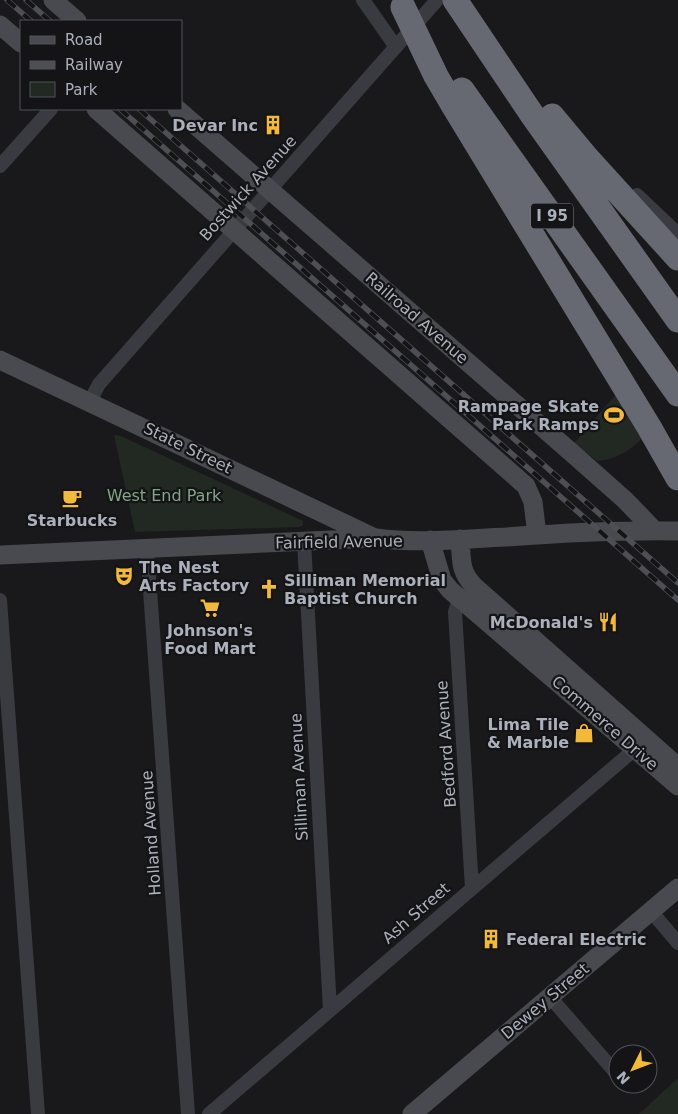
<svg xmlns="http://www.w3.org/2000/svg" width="678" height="1114" font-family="'DejaVu Sans',sans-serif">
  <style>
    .green { fill: #212922 }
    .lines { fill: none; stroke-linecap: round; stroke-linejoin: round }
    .street { stroke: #3a3b40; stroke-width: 14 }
    .secondary { stroke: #484a50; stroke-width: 19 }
    .highway { stroke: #666971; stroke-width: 25 }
    .rail-casing { stroke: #4d4f55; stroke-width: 5.5 }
    .rail { stroke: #141416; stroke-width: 4; stroke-dasharray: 11; stroke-linecap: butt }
    .labels { text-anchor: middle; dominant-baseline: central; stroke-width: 4.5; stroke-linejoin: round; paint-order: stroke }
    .shield { fill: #141416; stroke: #7e818a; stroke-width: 1 }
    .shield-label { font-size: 15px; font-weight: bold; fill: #abb0bb }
    .poi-label { font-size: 16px; font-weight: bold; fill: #abb0bb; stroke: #141416; text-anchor: end }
    .street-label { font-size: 16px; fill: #abb0bb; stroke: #141416 }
    .park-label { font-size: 16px; fill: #83a686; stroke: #141416 }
  </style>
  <rect width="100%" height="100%" fill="#19191b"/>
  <path class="green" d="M617 393 644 437C629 451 617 459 597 461L574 443Z
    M114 435 121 436 303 521V525L300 527 135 532Z
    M678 1078V1114H639Z"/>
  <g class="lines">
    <path class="street" d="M363 0 396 47
      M0 166 51 109
      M637 195 678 234
      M90 401 99 384 437 0
      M304 542 330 1010
      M147 549 188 1114
      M459 599 455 612 472 888
      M0 600 38 1114
      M651 911 678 943
      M550 997 616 1073
      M209 1114 642 743"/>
    <path class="secondary" d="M53 0 77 21
      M0 25 21 43
      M96 109 526 486 533 502 537 535
      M177 109 572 453 625 500 655 531
      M0 360 375 538
      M460 539C462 559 459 571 474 586L678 767
      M430 540 442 580 450 590 678 786
      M0 555 376 538C418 544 463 539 506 537 563 533 621 530 678 531
      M412 1114 678 888"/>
    <path class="highway" d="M455 0 533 116 678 320
      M403 7 436 76 453 105 649 427 678 478
      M462 90 678 394
      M552 116 587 158 678 258"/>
    <defs>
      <path id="rail" d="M7 0 31 21
        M26 0 50 21
        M120 109 678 600
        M139 109 678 583"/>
    </defs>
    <use href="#rail" class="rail-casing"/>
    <use href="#rail" class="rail"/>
  </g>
  <defs>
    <symbol id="building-bare" viewBox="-9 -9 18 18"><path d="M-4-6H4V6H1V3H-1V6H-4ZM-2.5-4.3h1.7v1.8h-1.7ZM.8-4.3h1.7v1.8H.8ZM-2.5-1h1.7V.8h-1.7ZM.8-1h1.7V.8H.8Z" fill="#f2b93a" stroke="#141416" stroke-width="2.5" paint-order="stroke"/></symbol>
    <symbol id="stadium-bare" viewBox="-9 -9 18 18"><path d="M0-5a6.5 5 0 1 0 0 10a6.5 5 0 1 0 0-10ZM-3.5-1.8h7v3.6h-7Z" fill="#f2b93a" stroke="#141416" stroke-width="2.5" paint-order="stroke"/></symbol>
    <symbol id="cafe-bare" viewBox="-9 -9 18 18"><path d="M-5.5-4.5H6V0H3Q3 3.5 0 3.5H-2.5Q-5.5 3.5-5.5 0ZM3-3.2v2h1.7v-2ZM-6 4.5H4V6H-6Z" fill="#f2b93a" stroke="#141416" stroke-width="2.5" paint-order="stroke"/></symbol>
    <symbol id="theatre-bare" viewBox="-9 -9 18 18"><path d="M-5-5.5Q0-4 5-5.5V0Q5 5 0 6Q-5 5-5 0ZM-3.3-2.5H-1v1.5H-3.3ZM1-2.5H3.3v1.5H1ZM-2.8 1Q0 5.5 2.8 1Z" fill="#f2b93a" stroke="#141416" stroke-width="2.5" paint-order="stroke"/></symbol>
    <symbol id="church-bare" viewBox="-9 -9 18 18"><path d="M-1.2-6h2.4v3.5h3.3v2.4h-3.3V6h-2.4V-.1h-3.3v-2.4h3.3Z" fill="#f2b93a" stroke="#141416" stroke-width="2.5" paint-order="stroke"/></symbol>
    <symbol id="supermarket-bare" viewBox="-9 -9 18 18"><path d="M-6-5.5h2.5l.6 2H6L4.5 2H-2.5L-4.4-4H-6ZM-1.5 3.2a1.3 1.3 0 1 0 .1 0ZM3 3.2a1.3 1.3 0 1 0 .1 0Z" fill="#f2b93a" stroke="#141416" stroke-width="2.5" paint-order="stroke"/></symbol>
    <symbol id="restaurant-bare" viewBox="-9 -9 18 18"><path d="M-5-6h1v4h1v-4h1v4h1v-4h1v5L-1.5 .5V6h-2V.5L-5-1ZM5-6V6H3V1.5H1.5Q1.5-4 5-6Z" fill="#f2b93a" stroke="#141416" stroke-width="2.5" paint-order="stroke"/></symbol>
    <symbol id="shop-bare" viewBox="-9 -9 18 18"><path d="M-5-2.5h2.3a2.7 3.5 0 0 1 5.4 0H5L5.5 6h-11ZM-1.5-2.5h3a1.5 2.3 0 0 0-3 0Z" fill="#f2b93a" stroke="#141416" stroke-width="2.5" paint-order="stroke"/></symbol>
  </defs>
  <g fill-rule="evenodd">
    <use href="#building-bare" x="259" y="111" width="28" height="28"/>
    <use href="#stadium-bare" x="600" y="401" width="28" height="28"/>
    <use href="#cafe-bare" x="58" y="484" width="28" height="28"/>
    <use href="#theatre-bare" x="110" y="562" width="28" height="28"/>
    <use href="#church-bare" x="255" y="575" width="28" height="28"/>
    <use href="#supermarket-bare" x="196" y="594" width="28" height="28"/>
    <use href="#restaurant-bare" x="594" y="608" width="28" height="28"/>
    <use href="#shop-bare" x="570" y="719" width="28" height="28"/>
    <use href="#building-bare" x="477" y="925" width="28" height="28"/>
  </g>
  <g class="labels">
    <rect class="shield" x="531" y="203.5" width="42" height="25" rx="4"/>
    <g class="shield-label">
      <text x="552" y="216">I 95</text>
    </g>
    <g class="poi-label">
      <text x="258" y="125">Devar Inc</text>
      <text x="599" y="406">Rampage Skate<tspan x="599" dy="18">Park Ramps</tspan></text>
      <text x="72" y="520" text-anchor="middle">Starbucks</text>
      <text x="139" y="567" text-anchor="start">The Nest<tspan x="139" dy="18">Arts Factory</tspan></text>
      <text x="284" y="580" text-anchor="start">Silliman Memorial<tspan x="284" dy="18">Baptist Church</tspan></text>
      <text x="593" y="622">McDonald's</text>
      <text x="210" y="630" text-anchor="middle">Johnson's<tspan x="210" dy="18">Food Mart</tspan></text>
      <text x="569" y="724">Lima Tile<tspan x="569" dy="18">&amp; Marble</tspan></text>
      <text x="506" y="939" text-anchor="start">Federal Electric</text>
    </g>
    <g class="street-label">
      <text transform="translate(248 188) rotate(-48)">Bostwick Avenue</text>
      <text transform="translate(417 318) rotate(41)">Railroad Avenue</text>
      <text transform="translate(188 448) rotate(26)">State Street</text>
      <text transform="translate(339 542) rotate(-1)">Fairfield Avenue</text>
      <text transform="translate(605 723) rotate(41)">Commerce Drive</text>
      <text transform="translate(446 744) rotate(-94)">Bedford Avenue</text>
      <text transform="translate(299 777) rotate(-93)">Silliman Avenue</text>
      <text transform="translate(151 833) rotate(-94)">Holland Avenue</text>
      <text transform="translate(416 913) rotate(-41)">Ash Street</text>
      <text transform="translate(545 1001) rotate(-40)">Dewey Street</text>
    </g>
    <g class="park-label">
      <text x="164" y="495">West End Park</text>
    </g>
  </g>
  <rect x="20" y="20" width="162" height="90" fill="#141416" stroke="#505258"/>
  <rect x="30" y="36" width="25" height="8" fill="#484a50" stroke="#505258"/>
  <text x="65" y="45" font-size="15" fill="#abb0bb">Road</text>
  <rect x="30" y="61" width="25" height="8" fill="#4d4f55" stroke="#505258"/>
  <text x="65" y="70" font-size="15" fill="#abb0bb">Railway</text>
  <rect x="30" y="82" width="25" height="15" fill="#212922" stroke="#505258"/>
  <text x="65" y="95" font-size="15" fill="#abb0bb">Park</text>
  <g transform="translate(633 1069) rotate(228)"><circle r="24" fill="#141416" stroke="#505258"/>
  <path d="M0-4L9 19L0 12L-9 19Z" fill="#f2b93a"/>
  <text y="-8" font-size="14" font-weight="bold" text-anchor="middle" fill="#abb0bb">N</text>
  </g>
</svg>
